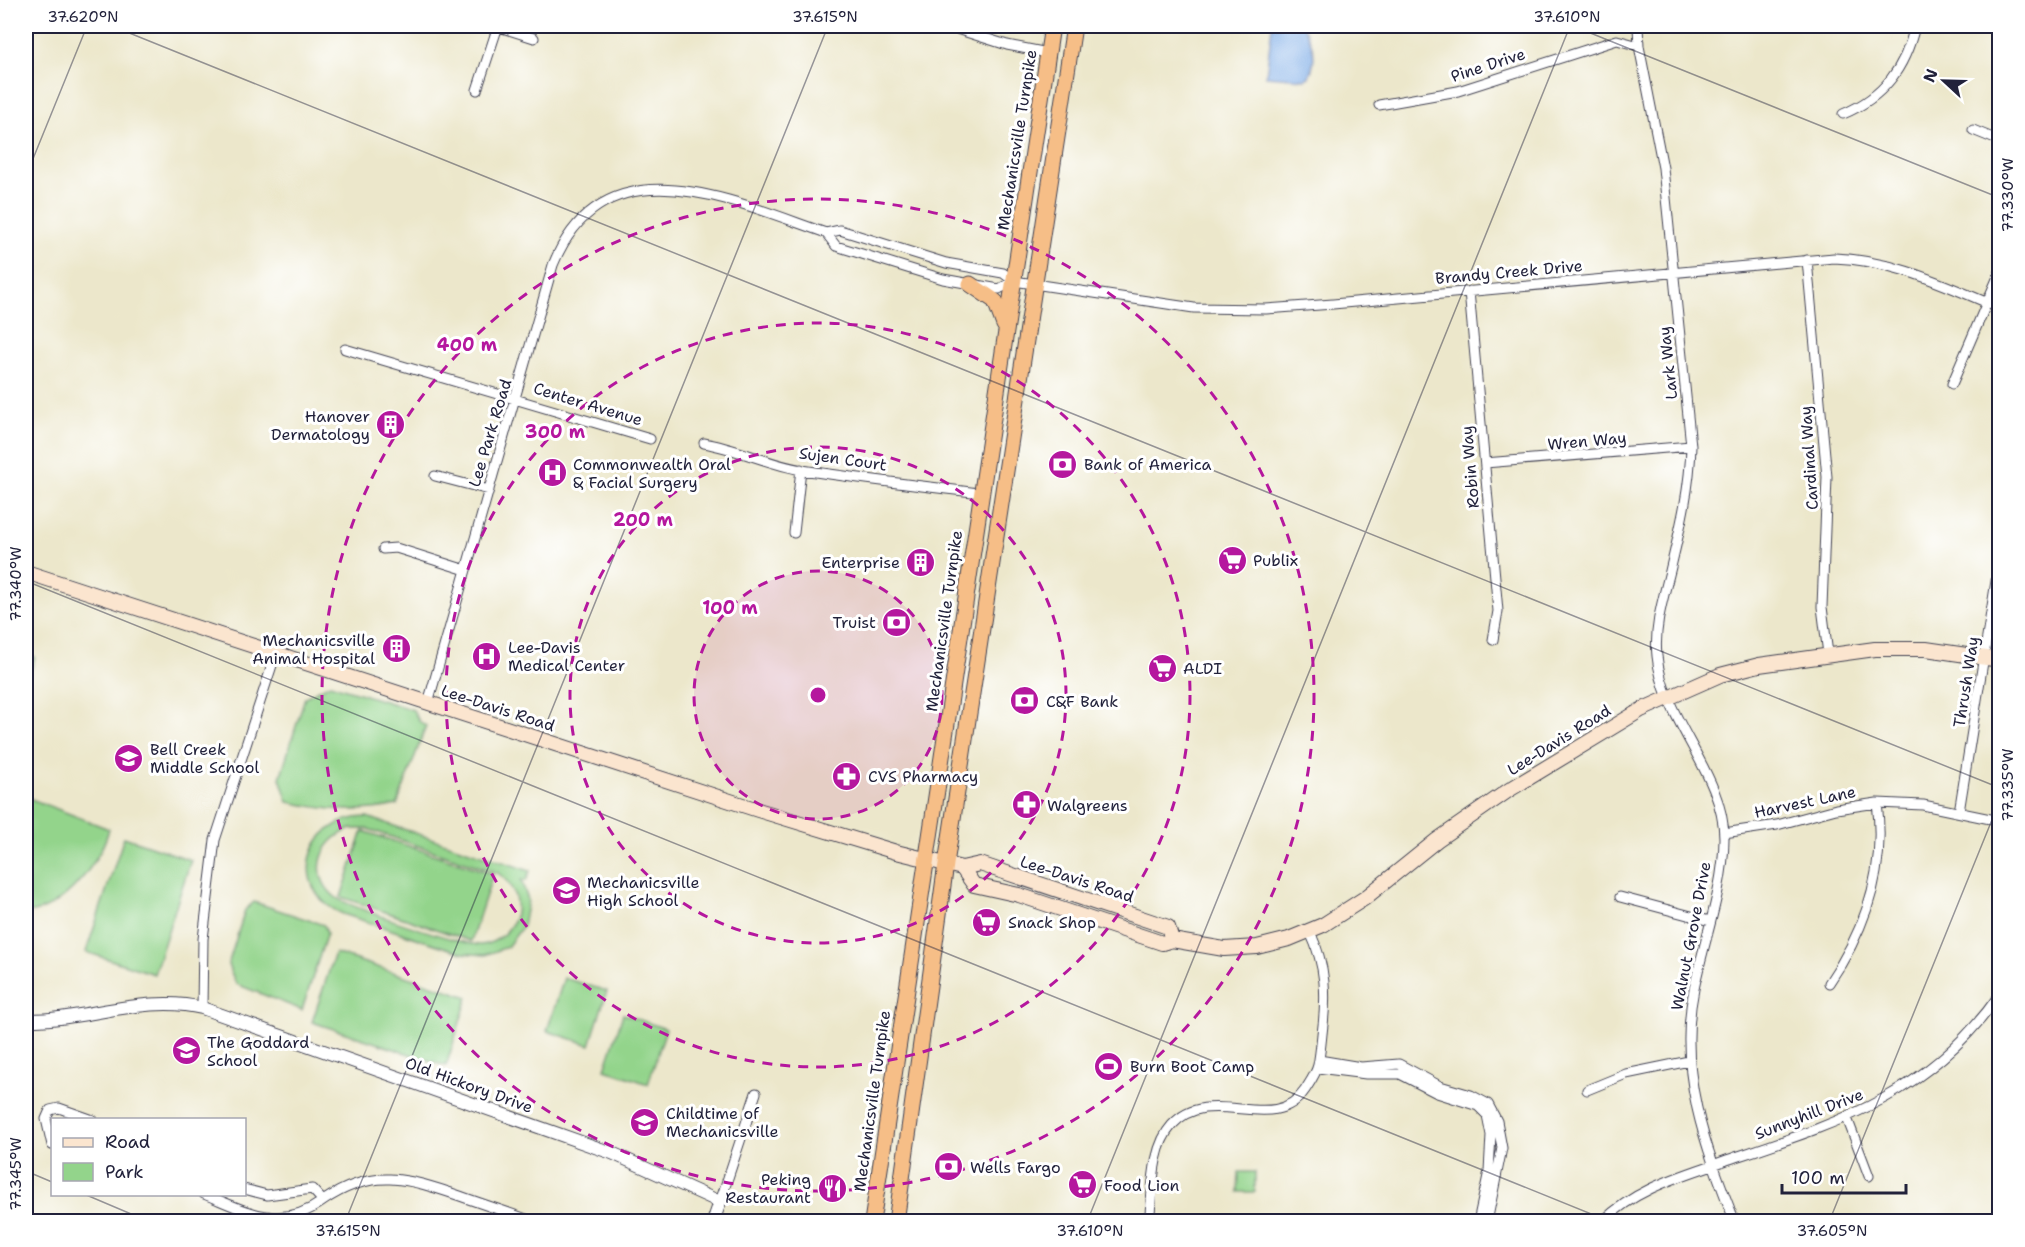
<svg xmlns="http://www.w3.org/2000/svg" width="2025" height="1247" font-family="'Shantell Sans',sans-serif">
  <style>
    .green { fill: #93d48b; stroke: #5a7b63; stroke-width: 1.5; fill-rule: evenodd }
    .water { fill: #7cabe6; stroke: #4f6690; stroke-width: 1.5 }
    .lines { fill: none; stroke-linecap: round; stroke-linejoin: round }
    .minor-casing { stroke: #404051; stroke-width: 11 }
    .tertiary-casing { stroke: #404051; stroke-width: 14 }
    .secondary-casing { stroke: #404051; stroke-width: 16 }
    .trunk-casing { stroke: #404051; stroke-width: 17 }
    .minor { stroke: #fff; stroke-width: 9 }
    .tertiary { stroke: #fff; stroke-width: 12 }
    .secondary { stroke: #fbe5cf; stroke-width: 14 }
    .trunk { stroke: #f6be87; stroke-width: 15 }
    .ticks { fill: none; stroke: #22223b; stroke-width: 1.5; stroke-opacity: 0.45 }
    .ring { fill: none; stroke: #b5179e; stroke-width: 3; stroke-dasharray: 10 8 }
    .labels { text-anchor: middle; dominant-baseline: central; stroke-width: 6; stroke-linejoin: round; paint-order: stroke }
    .street-label { font-size: 16px; fill: #22223b; stroke: #fff }
    .poi-label { font-size: 16px; fill: #22223b; stroke: #fff; text-anchor: start }
    .centre { fill: #b5179e; stroke: #fff; stroke-width: 3 }
    .ring-label { font-size: 18px; text-anchor: middle; font-weight: bold; fill: #b5179e; stroke: #fff; stroke-width: 6; stroke-linejoin: round; paint-order: stroke }
    .neatline { fill: none; stroke: #22223b; stroke-width: 2 }
    .ticks-label { font-size: 15px; text-anchor: middle; fill: #22223b }
  </style>
  <rect width="100%" height="100%" fill="#fff"/>
  <filter id="ink" filterUnits="userSpaceOnUse"><feTurbulence type="fractalNoise" baseFrequency=".0167" numOctaves="2"/><feDisplacementMap in="SourceGraphic" scale="12" xChannelSelector="R" yChannelSelector="G"/><feConvolveMatrix kernelMatrix="1 2 1 2 8 2 1 2 1" color-interpolation-filters="sRGB"/></filter>
  <filter id="wash" filterUnits="userSpaceOnUse"><feTurbulence type="fractalNoise" baseFrequency=".008" numOctaves="4" result="noise"/><feDisplacementMap in="SourceGraphic" scale="24" xChannelSelector="R" yChannelSelector="G"/><feGaussianBlur stdDeviation="1.35" result="paint"/><feColorMatrix in="noise" values="0 0 0 0 0 0 0 0 0 0 0 0 0 0 0 0 0 1.4 0 .05"/><feComposite in="paint" operator="in"/></filter>
  <g filter="url(#wash)">
    <rect width="100%" height="100%" fill="#ece7cb"/>
    <path class="green" d="M26 654 35 657 26 685Z
      M330 684 413 710 419 721 426 726 397 805C358 814 327 810 288 802L280 778 305 697Z
      M26 797 109 829C100 863 63 911 26 913Z
      M367 817 530 871 526 881 521 880 528 900 523 926 507 947 485 955 462 953 343 914C286 890 306 817 367 817ZM352 829H368L498 873C511 883 518 897 516 913 512 930 498 943 481 945 466 946 345 906 334 896 308 873 322 838 352 829Z
      M363 831 493 874 471 941 341 897Z
      M124 837 191 860 154 974 86 952Z
      M254 902 324 925 327 933 302 1010 236 984 228 965 245 910Z
      M335 953 468 997 446 1066 312 1022Z
      M564 978 607 991 590 1045 547 1031Z
      M623 1014 666 1029 648 1084 605 1069Z
      M1239 1172H1255V1192H1238Z"/>
    <path class="water" d="M1272 26H1303C1312 44 1319 55 1309 77L1305 79 1266 76Z"/>
  </g>
  <g filter="url(#ink)">
    <g class="lines">
      <defs>
        <path id="minor" d="M496 26 534 38
          M947 26 1007 45 1048 53
          M1638 26 1639 46 1663 168 1691 446C1690 489 1680 529 1670 571 1663 599 1654 627 1657 656 1663 720 1724 774 1724 838 1724 888 1704 940 1694 989 1677 1071 1705 1146 1735 1222
          M477 90 498 26
          M1379 105 1458 91 1617 40 1639 46
          M1843 114C1884 97 1905 68 1915 26
          M1973 130 2000 141
          M826 233 836 246 943 279 999 289 1014 281
          M1807 260 1827 477 1822 607 1828 654
          M1469 291 1498 611 1493 640
          M345 349 650 439
          M1952 384 2000 272
          M704 443C738 449 768 464 802 470 861 479 921 486 980 493
          M1485 463 1691 446
          M435 476 489 490
          M794 533 801 469
          M383 549 396 548 466 570
          M428 703 553 265C604 139 733 201 826 233L840 230 946 263 1003 273 1014 281 1194 308 1266 309 1333 304 1834 258C1894 260 1944 285 2000 308
          M1959 812 2000 556
          M1724 833 1777 825 1836 809 1877 803 1923 805 2000 821
          M1620 897 1710 921
          M1829 983C1866 929 1886 868 1877 803
          M202 1008 203 939 215 840 276 653
          M1319 1060 1361 1067 1399 1064 1440 1086 1471 1095 1488 1104 1497 1121 1502 1148 1487 1222
          M1318 1068 1366 1074H1400L1437 1093 1478 1106 1487 1115 1491 1135 1489 1171 1478 1222
          M1587 1090 1626 1074 1689 1061
          M1847 1118 1869 1176
          M52 1145 46 1119 50 1110 59 1108 93 1120
          M204 1194C247 1211 280 1232 323 1201L312 1189 267 1195 244 1189
          M323 1201C372 1167 407 1178 460 1196 485 1205 510 1213 535 1222
          M720 1202 756 1093
          M1149 1222C1153 1192 1151 1148 1172 1125 1211 1082 1273 1137 1305 1090 1310 1082 1316 1074 1318 1065 1320 1055 1321 1044 1322 1034 1327 996 1326 966 1310 932
          M1602 1222C1637 1188 1679 1177 1724 1161 1837 1123 1928 1097 2000 994"/>
        <path id="tertiary" d="M26 1020C84 1021 146 994 202 1008L612 1153 720 1202 713 1222"/>
        <path id="secondary" d="M26 572 758 810 896 852 962 868 980 864 1168 927 1172 940
          M962 868 974 885 1019 895 1162 943 1172 940 1224 949 1257 947 1289 939 1323 925 1365 898 1437 840 1509 790 1641 710 1720 675 1759 665 1875 649H1926L2000 660"/>
        <path id="trunk" d="M970 284 995 301 1004 325
          M872 1222 1052 26
          M896 1222 946 864 1074 26"/>
      </defs>
      <use href="#minor" class="minor-casing"/>
      <use href="#tertiary" class="tertiary-casing"/>
      <use href="#secondary" class="secondary-casing"/>
      <use href="#trunk" class="trunk-casing"/>
      <use href="#minor" class="minor"/>
      <use href="#tertiary" class="tertiary"/>
      <use href="#secondary" class="secondary"/>
      <use href="#trunk" class="trunk"/>
    </g>
  </g>
  <path class="ticks" d="M112 26 2000 788M1573 26 2000 198M26 176 87 26M26 581 1611 1222M26 1171 52 1182M84 1194 150 1222M345 1222 828 26M1087 1222 1570 26M1829 1222 2000 800"/>
  <circle cx="818" cy="695" r="124" fill="#b5179e" fill-opacity=".12"/>
  <g class="ring">
    <circle cx="818" cy="695" r="124"/>
    <circle cx="818" cy="695" r="248"/>
    <circle cx="818" cy="695" r="372"/>
    <circle cx="818" cy="695" r="496"/>
  </g>
  <defs>
    <symbol id="building-disc" viewBox="-11 -11 22 22"><circle r="9.5" fill="#b5179e" stroke="#fff"/><path d="M-4-6H4V6H1V3H-1V6H-4ZM-2.5-4.3h1.7v1.8h-1.7ZM.8-4.3h1.7v1.8H.8ZM-2.5-1h1.7V.8h-1.7ZM.8-1h1.7V.8H.8Z" fill="#fff"/></symbol>
    <symbol id="bank-disc" viewBox="-11 -11 22 22"><circle r="9.5" fill="#b5179e" stroke="#fff"/><path d="M-6-4H6V4H-6ZM0-2.3a2.3 2.3 0 1 0 0 4.6a2.3 2.3 0 1 0 0-4.6Z" fill="#fff"/></symbol>
    <symbol id="hospital-disc" viewBox="-11 -11 22 22"><circle r="9.5" fill="#b5179e" stroke="#fff"/><path d="M-5-5h3v3.5h4V-5h3V5h-3V1.5h-4V5h-3Z" fill="#fff"/></symbol>
    <symbol id="supermarket-disc" viewBox="-11 -11 22 22"><circle r="9.5" fill="#b5179e" stroke="#fff"/><path d="M-6-5.5h2.5l.6 2H6L4.5 2H-2.5L-4.4-4H-6ZM-1.5 3.2a1.3 1.3 0 1 0 .1 0ZM3 3.2a1.3 1.3 0 1 0 .1 0Z" fill="#fff"/></symbol>
    <symbol id="school-disc" viewBox="-11 -11 22 22"><circle r="9.5" fill="#b5179e" stroke="#fff"/><path d="M0-5L7-2L0 1L-7-2ZM-4 1L0 2.5L4 1V4Q0 6-4 4Z" fill="#fff"/></symbol>
    <symbol id="pharmacy-disc" viewBox="-11 -11 22 22"><circle r="9.5" fill="#b5179e" stroke="#fff"/><path d="M-2-6h4v4h4v4h-4v4h-4v-4h-4v-4h4Z" fill="#fff"/></symbol>
    <symbol id="stadium-disc" viewBox="-11 -11 22 22"><circle r="9.5" fill="#b5179e" stroke="#fff"/><path d="M0-5a6.5 5 0 1 0 0 10a6.5 5 0 1 0 0-10ZM-3.5-1.8h7v3.6h-7Z" fill="#fff"/></symbol>
    <symbol id="restaurant-disc" viewBox="-11 -11 22 22"><circle r="9.5" fill="#b5179e" stroke="#fff"/><path d="M-5-6h1v4h1v-4h1v4h1v-4h1v5L-1.5 .5V6h-2V.5L-5-1ZM5-6V6H3V1.5H1.5Q1.5-4 5-6Z" fill="#fff"/></symbol>
  </defs>
  <g fill-rule="evenodd">
    <use href="#building-disc" x="374" y="408" width="33" height="33"/>
    <use href="#bank-disc" x="1046" y="448" width="33" height="33"/>
    <use href="#hospital-disc" x="536" y="456" width="33" height="33"/>
    <use href="#supermarket-disc" x="1216" y="544" width="33" height="33"/>
    <use href="#building-disc" x="904" y="546" width="33" height="33"/>
    <use href="#bank-disc" x="880" y="606" width="33" height="33"/>
    <use href="#building-disc" x="380" y="632" width="33" height="33"/>
    <use href="#hospital-disc" x="470" y="640" width="33" height="33"/>
    <use href="#supermarket-disc" x="1146" y="652" width="33" height="33"/>
    <use href="#bank-disc" x="1008" y="684" width="33" height="33"/>
    <use href="#school-disc" x="112" y="742" width="33" height="33"/>
    <use href="#pharmacy-disc" x="830" y="760" width="33" height="33"/>
    <use href="#pharmacy-disc" x="1010" y="788" width="33" height="33"/>
    <use href="#school-disc" x="550" y="874" width="33" height="33"/>
    <use href="#supermarket-disc" x="970" y="906" width="33" height="33"/>
    <use href="#school-disc" x="170" y="1034" width="33" height="33"/>
    <use href="#stadium-disc" x="1092" y="1050" width="33" height="33"/>
    <use href="#school-disc" x="628" y="1106" width="33" height="33"/>
    <use href="#bank-disc" x="932" y="1150" width="33" height="33"/>
    <use href="#supermarket-disc" x="1066" y="1168" width="33" height="33"/>
    <use href="#restaurant-disc" x="816" y="1172" width="33" height="33"/>
  </g>
  <g class="labels">
    <g class="street-label">
      <text transform="translate(1488 65) rotate(-18)">Pine Drive</text>
      <text transform="translate(1017 140) rotate(-81)">Mechanicsville Turnpike</text>
      <text transform="translate(1509 272) rotate(-5)">Brandy Creek Drive</text>
      <text transform="translate(1668 363) rotate(-96)">Lark Way</text>
      <text transform="translate(588 404) rotate(17)">Center Avenue</text>
      <text transform="translate(490 433) rotate(-73)">Lee Park Road</text>
      <text transform="translate(1587 441) rotate(-5)">Wren Way</text>
      <text transform="translate(1809 458) rotate(-94)">Cardinal Way</text>
      <text transform="translate(843 459) rotate(8)">Sujen Court</text>
      <text transform="translate(1470 467) rotate(-95)">Robin Way</text>
      <text transform="translate(944 621) rotate(-82)">Mechanicsville Turnpike</text>
      <text transform="translate(1966 682) rotate(-81)">Thrush Way</text>
      <text transform="translate(498 708) rotate(18)">Lee-Davis Road</text>
      <text transform="translate(1559 740) rotate(-32)">Lee-Davis Road</text>
      <text transform="translate(1805 802) rotate(-12)">Harvest Lane</text>
      <text transform="translate(1077 879) rotate(18)">Lee-Davis Road</text>
      <text transform="translate(1691 936) rotate(-79)">Walnut Grove Drive</text>
      <text transform="translate(469 1085) rotate(20)">Old Hickory Drive</text>
      <text transform="translate(872 1101) rotate(-82)">Mechanicsville Turnpike</text>
      <text transform="translate(1809 1114) rotate(-21)">Sunnyhill Drive</text>
    </g>
    <g class="poi-label">
      <text x="370" y="416" text-anchor="end">Hanover<tspan x="370" dy="18">Dermatology</tspan></text>
      <text x="573" y="464">Commonwealth Oral<tspan x="573" dy="18">&amp; Facial Surgery</tspan></text>
      <text x="1084" y="464">Bank of America</text>
      <text x="1253" y="560">Publix</text>
      <text x="900" y="562" text-anchor="end">Enterprise</text>
      <text x="876" y="622" text-anchor="end">Truist</text>
      <text x="375" y="640" text-anchor="end">Mechanicsville<tspan x="375" dy="18">Animal Hospital</tspan></text>
      <text x="508" y="647">Lee-Davis<tspan x="508" dy="18">Medical Center</tspan></text>
      <text x="1183" y="668">ALDI</text>
      <text x="1046" y="701">C&amp;F Bank</text>
      <text x="150" y="749">Bell Creek<tspan x="150" dy="18">Middle School</tspan></text>
      <text x="868" y="776">CVS Pharmacy</text>
      <text x="1047" y="805">Walgreens</text>
      <text x="587" y="882">Mechanicsville<tspan x="587" dy="18">High School</tspan></text>
      <text x="1008" y="922">Snack Shop</text>
      <text x="207" y="1042">The Goddard<tspan x="207" dy="18">School</tspan></text>
      <text x="1130" y="1066">Burn Boot Camp</text>
      <text x="666" y="1113">Childtime of<tspan x="666" dy="18">Mechanicsville</tspan></text>
      <text x="970" y="1167">Wells Fargo</text>
      <text x="811" y="1179" text-anchor="end">Peking<tspan x="811" dy="18">Restaurant</tspan></text>
      <text x="1104" y="1185">Food Lion</text>
    </g>
  </g>
  <circle cx="818" cy="695" r="9" class="centre"/>
  <g class="ring-label">
    <text x="467" y="351">400 m</text>
    <text x="555" y="438">300 m</text>
    <text x="643" y="526">200 m</text>
    <text x="730" y="614">100 m</text>
  </g>
  <rect width="2025" height="1247" fill="none" stroke="#fff" stroke-width="66"/>
  <rect x="51" y="1118" width="195" height="78" fill="#ffffff" stroke="#a7a7b1" stroke-width="1.5"/>
  <rect x="63" y="1138" width="30" height="9" fill="#fbe5cf" stroke="#a7a7b1" stroke-width="1.5"/>
  <text x="105" y="1148" font-size="18" fill="#22223b">Road</text>
  <rect x="63" y="1163" width="30" height="18" fill="#93d48b" stroke="#a7a7b1" stroke-width="1.5"/>
  <text x="105" y="1178" font-size="18" fill="#22223b">Park</text>
  <g transform="translate(1944 81) rotate(292)" stroke="#ffffff" stroke-width="4.5" paint-order="stroke">
  <path d="M0-4.5L10 22L0 15L-10 22Z" fill="#22223b"/>
  <text y="-9" font-size="16" font-weight="bold" text-anchor="middle" fill="#22223b">N</text>
  </g>
  <path d="M1782 1184v9h124v-9" fill="none" stroke="#22223b" stroke-width="3"/>
  <text x="1791" y="1184" font-size="18" fill="#22223b" stroke="#ffffff" stroke-width="4.5" paint-order="stroke">100 m</text>
  <rect x="33" y="33" width="1959" height="1181" class="neatline"/>
  <g class="ticks-label">
    <text x="83" y="22">37.620°N</text>
    <text x="825" y="22">37.615°N</text>
    <text x="1567" y="22">37.610°N</text>
    <text transform="translate(2008 195) rotate(-90)" y="5">77.330°W</text>
    <text transform="translate(16 584) rotate(-90)" y="5">77.340°W</text>
    <text transform="translate(2008 785) rotate(-90)" y="5">77.335°W</text>
    <text transform="translate(16 1174) rotate(-90)" y="5">77.345°W</text>
    <text x="348" y="1236">37.615°N</text>
    <text x="1090" y="1236">37.610°N</text>
    <text x="1832" y="1236">37.605°N</text>
  </g>
</svg>
